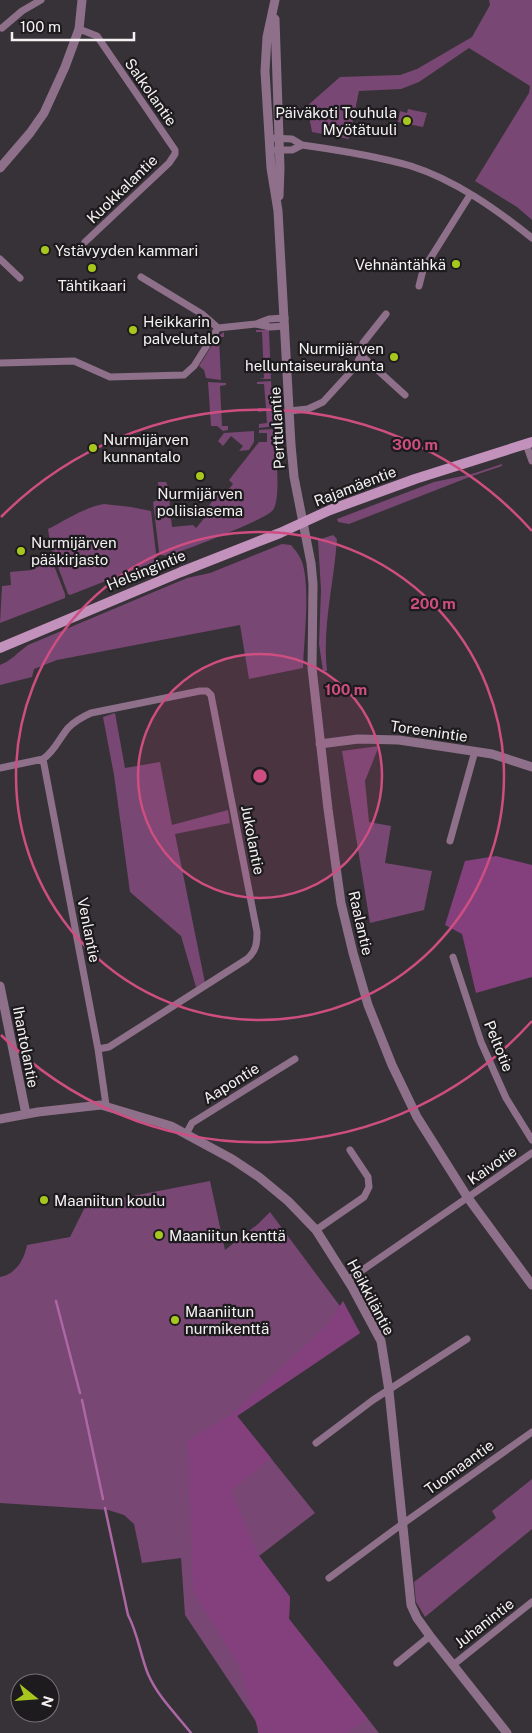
<svg xmlns="http://www.w3.org/2000/svg" width="532" height="1733" font-family="'Public Sans',sans-serif">
  <style>
    .green { fill: #784773 }
    .forest { fill: #83407d }
    .lines { fill: none; stroke-linecap: round; stroke-linejoin: round }
    .stream { stroke: #ad67a6; stroke-width: 2.5 }
    .minor { stroke: #8f708b; stroke-width: 7 }
    .tertiary { stroke: #8f708b; stroke-width: 9 }
    .secondary { stroke: #c291bc; stroke-width: 10 }
    .ring { fill: none; stroke: #ce4e81; stroke-width: 2.5 }
    .poi-dot { fill: #a8c71e; stroke: #1d1b1d; stroke-width: 2 }
    .labels { text-anchor: middle; dominant-baseline: central; stroke-width: 4.5; stroke-linejoin: round; paint-order: stroke }
    .street-label { font-size: 15px; fill: #f4f1f3; stroke: #1d1b1d }
    .poi-label { font-size: 15px; fill: #f4f1f3; stroke: #1d1b1d; text-anchor: start }
    .centre { fill: #ce4e81; stroke: #1d1b1d; stroke-width: 2.5 }
    .ring-label { font-size: 15px; text-anchor: middle; font-weight: bold; fill: #ce4e81; stroke: #1d1b1d; stroke-width: 4.5; stroke-linejoin: round; paint-order: stroke }
  </style>
  <rect width="100%" height="100%" fill="#373237"/>
  <path class="green" d="M489 0H532V220L517 207 475 181 529 93 530 86 469 48 419 82 401 89 359 91 349 139 312 132 307 106 340 77 400 75 417 69 472 37 490 5Z
    M408 109 427 113 423 127 398 122 400 111 407 113Z
    M256 330H269L271 379H259L264 378 262 332H256Z
    M224 332V337H219L221 380 206 378 204 370 199 366 217 337Z
    M271 381 274 426 259 428V424L267 423 266 411 258 412V408H266L264 384H257V382Z
    M208 382 226 383V385L220 386 222 426H228V430L223 431 217 426H211Z
    M274 429C275 446 282 496 273 510 266 520 185 550 168 556L161 555 159 552 153 502 159 499 158 482H166L168 486 172 527 193 525 196 528 206 516 203 513 219 493 223 496 233 484 229 480 259 442H267V433H259V430Z
    M254 431V442L249 450 239 451 243 446 231 436 223 446 218 441 224 433Z
    M502 464V466L472 476 349 524 338 522 337 519 434 482 472 474Z
    M104 504 131 507 151 511 157 561 70 595 68 594 51 548 48 529C66 520 85 507 104 504Z
    M333 535 337 539C334 583 322 627 327 671H323L319 644 321 590 318 540Z
    M282 544 291 545C296 551 301 557 303 565 310 592 304 639 303 668L249 679 240 625 57 660 34 669 32 677 0 685V665C11 661 18 652 28 645L187 578 210 573Z
    M53 563 65 594V598L0 623 2 586 11 585 10 572 32 570 36 564Z
    M115 713 125 768 160 762 172 825 228 810 230 823 175 834 205 983 196 987 181 936 130 892 114 775 103 717Z
    M379 746 365 781 369 822 391 826 385 863 432 871 424 910 370 923 342 751Z
    M210 1181 225 1250 258 1224 270 1212 360 1333 237 1416 315 1513 259 1556 290 1597 289 1619 379 1733H258L257 1723 185 1615 181 1558 142 1563 134 1524 124 1515 108 1510 0 1503V1277C16 1274 24 1260 27 1245L70 1237 86 1205Z
    M532 1479V1529L425 1617 416 1602 414 1582 496 1518 492 1511Z"/>
  <path class="forest" d="M496 856 532 865V977L476 993 462 934 445 925 465 861Z
    M343 1301 360 1333 237 1416 271 1458 231 1491 259 1556 290 1597 289 1619 368 1719 346 1733H259L239 1666 193 1591 188 1440 231 1415 327 1325Z"/>
  <g class="lines">
    <path class="stream" d="M56 1301 80 1393
      M82 1400 103 1499
      M105 1508 128 1615C138 1634 140 1654 148 1674 158 1697 176 1714 191 1733"/>
    <path class="minor" d="M2 28 22 11 41 0
      M79 29 97 36 175 150V154L169 163 85 242
      M269 138 292 139 302 145C338 150 376 156 411 166 455 180 496 209 532 238
      M276 150H292L302 145
      M0 259 20 278
      M141 277 202 314 218 328
      M419 286 423 270 470 195
      M256 324 270 327 285 326
      M361 355 405 395
      M0 363 74 361 110 377 184 375 194 366 218 328 256 324 269 319 285 318
      M289 411 308 409 323 402 355 367 361 355 363 343 386 314
      M526 444 532 461
      M43 759 98 1049 106 1105
      M0 768 43 759C54 752 59 739 68 728 75 721 82 717 91 713L200 691H207L211 695 257 932C257 944 256 951 247 959L109 1047 98 1049
      M450 841 475 751
      M453 957 481 1042 506 1098 532 1140
      M186 1134 192 1123 295 1059
      M316 1230 364 1197 369 1187 368 1177 350 1150
      M348 1280 532 1153
      M316 1443 373 1400 467 1339
      M329 1578 394 1530 532 1432
      M397 1663 430 1636
      M453 1665 532 1602"/>
    <path class="tertiary" d="M275 0 267 37 265 71 271 168 278 211 291 445 294 477 311 563 313 584 312 668 328 809 341 903 353 953 368 1005 392 1065 417 1117 468 1198 532 1285
      M275 19 280 168 279 196
      M0 168 30 133 44 113 65 67 79 29 82 0
      M320 744 358 739 399 740 492 754 532 767
      M0 986 26 1114
      M0 1119 38 1112 101 1105 171 1126 232 1159 259 1177 288 1201 316 1230 352 1287 381 1341 389 1391 411 1605 417 1618 430 1636 507 1733"/>
    <path class="secondary" d="M0 648 181 572 280 533 330 510 415 479 532 442"/>
  </g>
  <circle cx="260" cy="776" r="122" fill="#ce4e81" fill-opacity=".12"/>
  <g class="ring">
    <circle cx="260" cy="776" r="122"/>
    <circle cx="260" cy="776" r="244"/>
    <path d="M532 1021A366 366 0 0 1 1 1035M1 517A366 366 0 0 1 532 531"/>
  </g>
  <g class="poi-dot">
    <circle cx="407" cy="121" r="5"/>
    <circle cx="45" cy="250" r="5"/>
    <circle cx="456" cy="264" r="5"/>
    <circle cx="92" cy="268" r="5"/>
    <circle cx="133" cy="330" r="5"/>
    <circle cx="394" cy="357" r="5"/>
    <circle cx="93" cy="448" r="5"/>
    <circle cx="200" cy="476" r="5"/>
    <circle cx="21" cy="551" r="5"/>
    <circle cx="44" cy="1200" r="5"/>
    <circle cx="159" cy="1235" r="5"/>
    <circle cx="175" cy="1320" r="5"/>
  </g>
  <g class="labels">
    <g class="street-label">
      <text transform="translate(151 92) rotate(55)">Salkolantie</text>
      <text transform="translate(122 189) rotate(-44)">Kuokkalantie</text>
      <text transform="translate(277 428) rotate(-93)">Perttulantie</text>
      <text transform="translate(355 486) rotate(-21)">Rajamäentie</text>
      <text transform="translate(146 570) rotate(-22)">Helsingintie</text>
      <text transform="translate(429 731) rotate(8)">Toreenintie</text>
      <text transform="translate(253 840) rotate(79)">Jukolantie</text>
      <text transform="translate(361 923) rotate(77)">Raalantie</text>
      <text transform="translate(89 930) rotate(79)">Venlantie</text>
      <text transform="translate(499 1046) rotate(68)">Peltotie</text>
      <text transform="translate(26 1047) rotate(79)">Ihantolantie</text>
      <text transform="translate(231 1083) rotate(-32)">Aapontie</text>
      <text transform="translate(492 1165) rotate(-35)">Kaivotie</text>
      <text transform="translate(371 1297) rotate(62)">Heikkiläntie</text>
      <text transform="translate(459 1467) rotate(-36)">Tuomaantie</text>
      <text transform="translate(484 1623) rotate(-38)">Juhanintie</text>
    </g>
    <g class="poi-label">
      <text x="397" y="112" text-anchor="end">Päiväkoti Touhula<tspan x="397" dy="17">Myötätuuli</tspan></text>
      <text x="55" y="250">Ystävyyden kammari</text>
      <text x="446" y="264" text-anchor="end">Vehnäntähkä</text>
      <text x="92" y="285" text-anchor="middle">Tähtikaari</text>
      <text x="143" y="321">Heikkarin<tspan x="143" dy="17">palvelutalo</tspan></text>
      <text x="384" y="348" text-anchor="end">Nurmijärven<tspan x="384" dy="17">helluntaiseurakunta</tspan></text>
      <text x="103" y="439">Nurmijärven<tspan x="103" dy="17">kunnantalo</tspan></text>
      <text x="200" y="493" text-anchor="middle">Nurmijärven<tspan x="200" dy="17">poliisiasema</tspan></text>
      <text x="31" y="542">Nurmijärven<tspan x="31" dy="17">pääkirjasto</tspan></text>
      <text x="54" y="1200">Maaniitun koulu</text>
      <text x="169" y="1235">Maaniitun kenttä</text>
      <text x="185" y="1311">Maaniitun<tspan x="185" dy="17">nurmikenttä</tspan></text>
    </g>
  </g>
  <circle cx="260" cy="776" r="8" class="centre"/>
  <g class="ring-label">
    <text x="415" y="450">300 m</text>
    <text x="433" y="609">200 m</text>
    <text x="346" y="695">100 m</text>
  </g>
  <g transform="translate(35 1698) rotate(107)"><circle r="24" fill="#1d1b1d" stroke="#737173"/>
  <path d="M0-4L9 19L0 12L-9 19Z" fill="#a8c71e"/>
  <text y="-8" font-size="14" font-weight="bold" text-anchor="middle" fill="#f4f1f3">N</text>
  </g>
  <path d="M12 32v8h122v-8" fill="none" stroke="#f4f1f3" stroke-width="2.5"/>
  <text x="20" y="32" font-size="15" fill="#f4f1f3" stroke="#1d1b1d" stroke-width="4" paint-order="stroke">100 m</text>
</svg>
